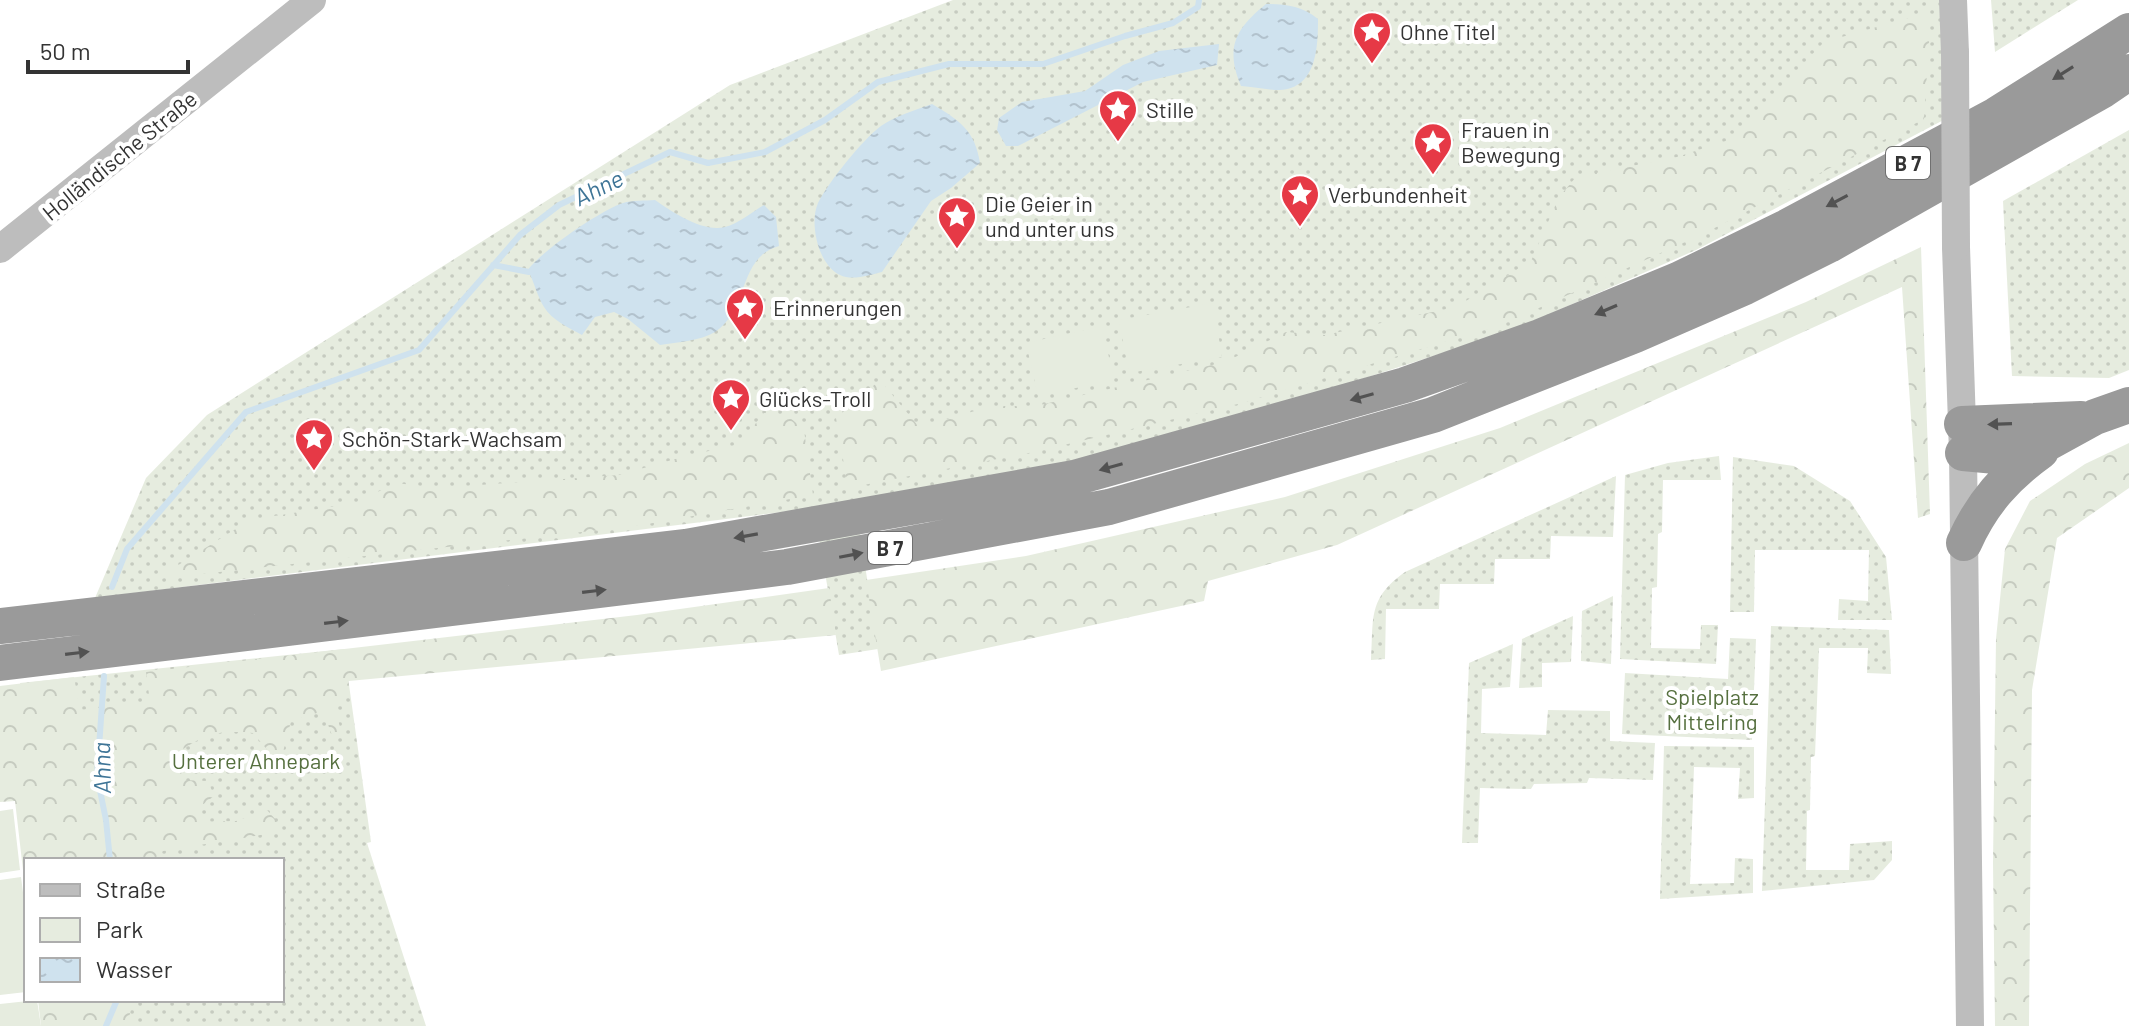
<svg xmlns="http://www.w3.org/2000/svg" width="2129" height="1026" font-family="Barlow,sans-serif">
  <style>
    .green { fill: url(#green-dots) }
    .forest { fill: url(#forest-crowns) }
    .pitch { fill: #e6ecdf }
    .water { fill: url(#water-ripples) }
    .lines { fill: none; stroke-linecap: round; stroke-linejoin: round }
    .stream { stroke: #cfe2ee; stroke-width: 6 }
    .secondary { stroke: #bdbdbd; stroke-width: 28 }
    .highway { stroke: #9a9a9a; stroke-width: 36 }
    .secondary-bridge { stroke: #bdbdbd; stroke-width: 28 }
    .oneway { fill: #525252 }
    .labels { text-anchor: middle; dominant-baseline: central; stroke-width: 8; stroke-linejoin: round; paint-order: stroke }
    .shield { fill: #fff; stroke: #707070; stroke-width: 2 }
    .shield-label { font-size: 20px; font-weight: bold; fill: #333 }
    .poi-label { font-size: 22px; fill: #333; stroke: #fff; text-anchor: start }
    .street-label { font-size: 22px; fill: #333; stroke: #fff }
    .park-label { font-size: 22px; fill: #56703f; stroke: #fff }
    .water-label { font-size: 24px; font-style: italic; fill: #3f7597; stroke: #fff }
  </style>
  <defs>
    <pattern id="green-dots" width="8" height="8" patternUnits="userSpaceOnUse" patternTransform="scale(2)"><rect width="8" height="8" fill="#e6ecdf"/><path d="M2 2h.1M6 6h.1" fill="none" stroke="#c6cbc0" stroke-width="1.8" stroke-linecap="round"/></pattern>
    <pattern id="forest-crowns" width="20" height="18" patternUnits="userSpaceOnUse" patternTransform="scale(2)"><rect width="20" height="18" fill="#e6ecdf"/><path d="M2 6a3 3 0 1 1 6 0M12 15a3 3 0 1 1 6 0" fill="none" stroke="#c6cbc0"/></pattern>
    <pattern id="water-ripples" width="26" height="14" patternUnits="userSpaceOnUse" patternTransform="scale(2)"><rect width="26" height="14" fill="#cfe2ee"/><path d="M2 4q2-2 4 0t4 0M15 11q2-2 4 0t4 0" fill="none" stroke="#b2c2cd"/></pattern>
  </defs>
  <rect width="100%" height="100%" fill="#fff"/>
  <path class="green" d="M953 0H1953L1955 114 1696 250 1511 331 1281 405 1065 464 855 501 878 649 839 655 814 508 95 598 146 478 207 415 730 85Z
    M1991 0H2078L1995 52Z
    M2129 130V370L2109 378 2012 376 2003 201Z
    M1719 456 1721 480H1663L1662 532 1658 534 1657 587 1652 588 1651 648 1700 649 1701 625H1718L1716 664 1620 659 1625 475 1668 463Z
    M1733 457 1794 466 1850 501 1886 557 1892 620H1838L1839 599 1868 601 1869 550H1755L1754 612H1730Z
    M1616 476 1613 537 1551 536 1550 559H1495L1494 584H1440L1439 609H1386L1385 659 1371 660C1374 618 1367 599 1405 572Z
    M1613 596 1611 664 1581 661 1582 611Z
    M1573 616 1571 662 1542 663V687L1519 688 1522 639Z
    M1771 626 1889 630 1891 674 1867 673 1868 648H1819L1815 756 1811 757 1810 810 1807 811 1806 870H1849L1850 844 1892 841V860L1874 880 1762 891Z
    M1730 638 1756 639 1752 740 1622 734 1625 673 1728 679Z
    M1513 644 1510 687 1482 689 1481 733 1546 735 1548 710 1610 711V741L1655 743 1653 780 1589 778 1587 783 1534 784 1531 789 1480 788 1478 843H1462L1469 663Z
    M344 649 371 842 367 843 426 1026H59L56 1000H282V860H41L20 683Z
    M1664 746 1754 747V798L1738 799 1740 768 1694 767 1690 884 1734 883 1735 858 1753 859V893L1660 899Z"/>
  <path class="forest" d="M1926 13 1929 42 1924 119 1705 233 1501 325 1242 403 1034 452 848 488 836 418 880 380 919 427 992 406H1036L1225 362 1286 332 1325 335 1456 307 1531 261 1559 197 1576 177 1677 157 1735 138 1824 42Z
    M1921 247 1930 514 1918 518 1902 287 1337 545 1208 581 1204 601 881 671 866 580 1026 556 1285 497 1500 428 1806 302Z
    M764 413 787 415 804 430 813 495 636 526 156 579 250 520 355 503 396 483 438 488 619 475 686 456 745 443 752 428Z
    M2129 443V488L2057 538 2032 690 2029 1026H1995L1993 863 1996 639 2005 549 2030 501 2085 464Z
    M829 588 836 635 349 681 335 708 342 735 333 738 323 711 291 721 283 752 270 753 253 733C217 730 205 733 175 755L182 780 208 781 214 796 197 809 200 822 236 821 267 810 276 820 279 832 163 851 153 860H26V896L15 801 0 802V686L74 677 80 710 150 702 146 672 637 615Z
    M38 1000H133L127 1026H41Z"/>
  <path class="pitch" d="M1213 303 1222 357 1129 373 1119 320Z
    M1102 326 1114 380 1038 396 1026 343Z
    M13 809 20 870 0 873V811Z
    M21 877 26 916V992L0 995V880Z
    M37 1000 41 1026H0V1004Z"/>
  <path class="water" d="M1266 4C1286 4 1302 6 1318 19 1318 47 1317 88 1280 90 1268 90 1254 87 1241 86 1225 48 1235 29 1266 4Z
    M1219 44 1217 65 1143 82 1018 146H1006L997 130 999 118 1022 102 1085 91 1123 65 1159 51Z
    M932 104C959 120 975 130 980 163L951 188 931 201 882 272C870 275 852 281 840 275 818 265 809 223 818 203 828 183 862 140 881 126 895 116 916 110 932 104Z
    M655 200C672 212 704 233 725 227 738 224 752 212 764 205L776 217 779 246C738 257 749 310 715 332 700 341 678 342 660 345L628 319 614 312 595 317 582 335C569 328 552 320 544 307 538 298 534 282 528 270 540 252 601 210 623 203 632 200 645 201 655 200Z"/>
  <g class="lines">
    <path class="stream" d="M493 265 529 272
      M112 587 127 549 246 412 419 350 520 235 559 205 670 152 708 163 765 152 825 120 878 82 949 64H1043L1125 36 1173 23 1198 7 1199 0
      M104 676 97 776 106 820 110 860
      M106 1026 117 1000"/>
    <path class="secondary" d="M1953 0 1955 53
      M1956 247 1963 453 1970 1026
      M0 249 312 0"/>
    <path class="highway" d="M1962 424 2081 419
      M1963 453 2007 457 2024 456 2095 417 2129 405
      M1964 543C1982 503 2006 476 2041 451
      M0 626 686 547 1074 478 1405 385 1540 337 1678 280 1785 228 1996 115 2129 31
      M0 663 787 567 1109 507 1433 415 1635 335 1745 287 1829 245 2103 90 2129 72"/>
    <path class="secondary-bridge" d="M1955 53 1956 247"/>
  </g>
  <defs><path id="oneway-solid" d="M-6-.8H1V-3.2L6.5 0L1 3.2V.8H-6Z" transform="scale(2)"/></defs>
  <g class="oneway">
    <use href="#oneway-solid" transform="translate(2063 73) rotate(148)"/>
    <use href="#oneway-solid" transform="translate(1837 201) rotate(152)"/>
    <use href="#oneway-solid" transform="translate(1606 310) rotate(157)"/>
    <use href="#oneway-solid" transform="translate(1362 397) rotate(164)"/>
    <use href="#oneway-solid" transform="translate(2000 424) rotate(178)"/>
    <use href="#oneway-solid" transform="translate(1111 467) rotate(164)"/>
    <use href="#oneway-solid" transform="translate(746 536) rotate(170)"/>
    <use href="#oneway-solid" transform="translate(851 555) rotate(-11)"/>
    <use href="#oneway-solid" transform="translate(594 591) rotate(-7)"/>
    <use href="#oneway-solid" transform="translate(336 622) rotate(-7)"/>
    <use href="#oneway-solid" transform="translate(77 653) rotate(-7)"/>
  </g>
  <defs>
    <symbol id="sight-pin" viewBox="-11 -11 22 30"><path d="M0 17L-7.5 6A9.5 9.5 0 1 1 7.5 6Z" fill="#e63946" stroke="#fff"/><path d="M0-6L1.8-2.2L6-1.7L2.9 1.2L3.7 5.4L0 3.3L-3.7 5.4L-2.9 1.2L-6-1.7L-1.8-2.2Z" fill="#fff"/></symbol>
  </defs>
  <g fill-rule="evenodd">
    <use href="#sight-pin" x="1350" y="9" width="44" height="60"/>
    <use href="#sight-pin" x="1096" y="87" width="44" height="60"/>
    <use href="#sight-pin" x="1411" y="120" width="44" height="60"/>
    <use href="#sight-pin" x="1278" y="172" width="44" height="60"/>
    <use href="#sight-pin" x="935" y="194" width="44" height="60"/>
    <use href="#sight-pin" x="723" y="285" width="44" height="60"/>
    <use href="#sight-pin" x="709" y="376" width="44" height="60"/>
    <use href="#sight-pin" x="292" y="416" width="44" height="60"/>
  </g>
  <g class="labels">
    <g class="shield">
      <rect x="1886" y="147" width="44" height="32" rx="6"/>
      <rect x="868" y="532" width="44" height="32" rx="6"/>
    </g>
    <g class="shield-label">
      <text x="1908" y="163">B 7</text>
      <text x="890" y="548">B 7</text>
    </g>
    <g class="poi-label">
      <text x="1400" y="31">Ohne Titel</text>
      <text x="1146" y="109">Stille</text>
      <text x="1461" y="129">Frauen in<tspan x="1461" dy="25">Bewegung</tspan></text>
      <text x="1328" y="194">Verbundenheit</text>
      <text x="985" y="203">Die Geier in<tspan x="985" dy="25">und unter uns</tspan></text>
      <text x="773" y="307">Erinnerungen</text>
      <text x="759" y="398">Glücks-Troll</text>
      <text x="342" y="438">Schön-Stark-Wachsam</text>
    </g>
    <g class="street-label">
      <text transform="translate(119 155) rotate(-39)">Holländische Straße</text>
    </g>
    <g class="park-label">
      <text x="1712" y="696">Spielplatz<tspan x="1712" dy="25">Mittelring</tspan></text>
      <text x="256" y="760">Unterer Ahnepark</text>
    </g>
    <g class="water-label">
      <text transform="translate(598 187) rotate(-26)">Ahne</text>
      <text transform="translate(101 768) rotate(-91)">Ahna</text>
    </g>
  </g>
  <rect x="24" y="858" width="260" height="144" fill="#ffffff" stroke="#adadad" stroke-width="2"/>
  <rect x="40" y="884" width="40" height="12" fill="#bdbdbd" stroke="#adadad" stroke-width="2"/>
  <text x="96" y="898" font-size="24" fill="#333333">Straße</text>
  <rect x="40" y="918" width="40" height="24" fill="#e6ecdf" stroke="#adadad" stroke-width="2"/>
  <text x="96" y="938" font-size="24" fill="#333333">Park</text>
  <rect x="40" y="958" width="40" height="24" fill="url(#water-ripples)" stroke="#adadad" stroke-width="2"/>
  <text x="96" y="978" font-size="24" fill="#333333">Wasser</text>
  <path d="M28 60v12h160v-12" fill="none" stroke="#333333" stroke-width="4"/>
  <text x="40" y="60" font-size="24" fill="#333333" stroke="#ffffff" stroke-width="6" paint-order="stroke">50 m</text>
</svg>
